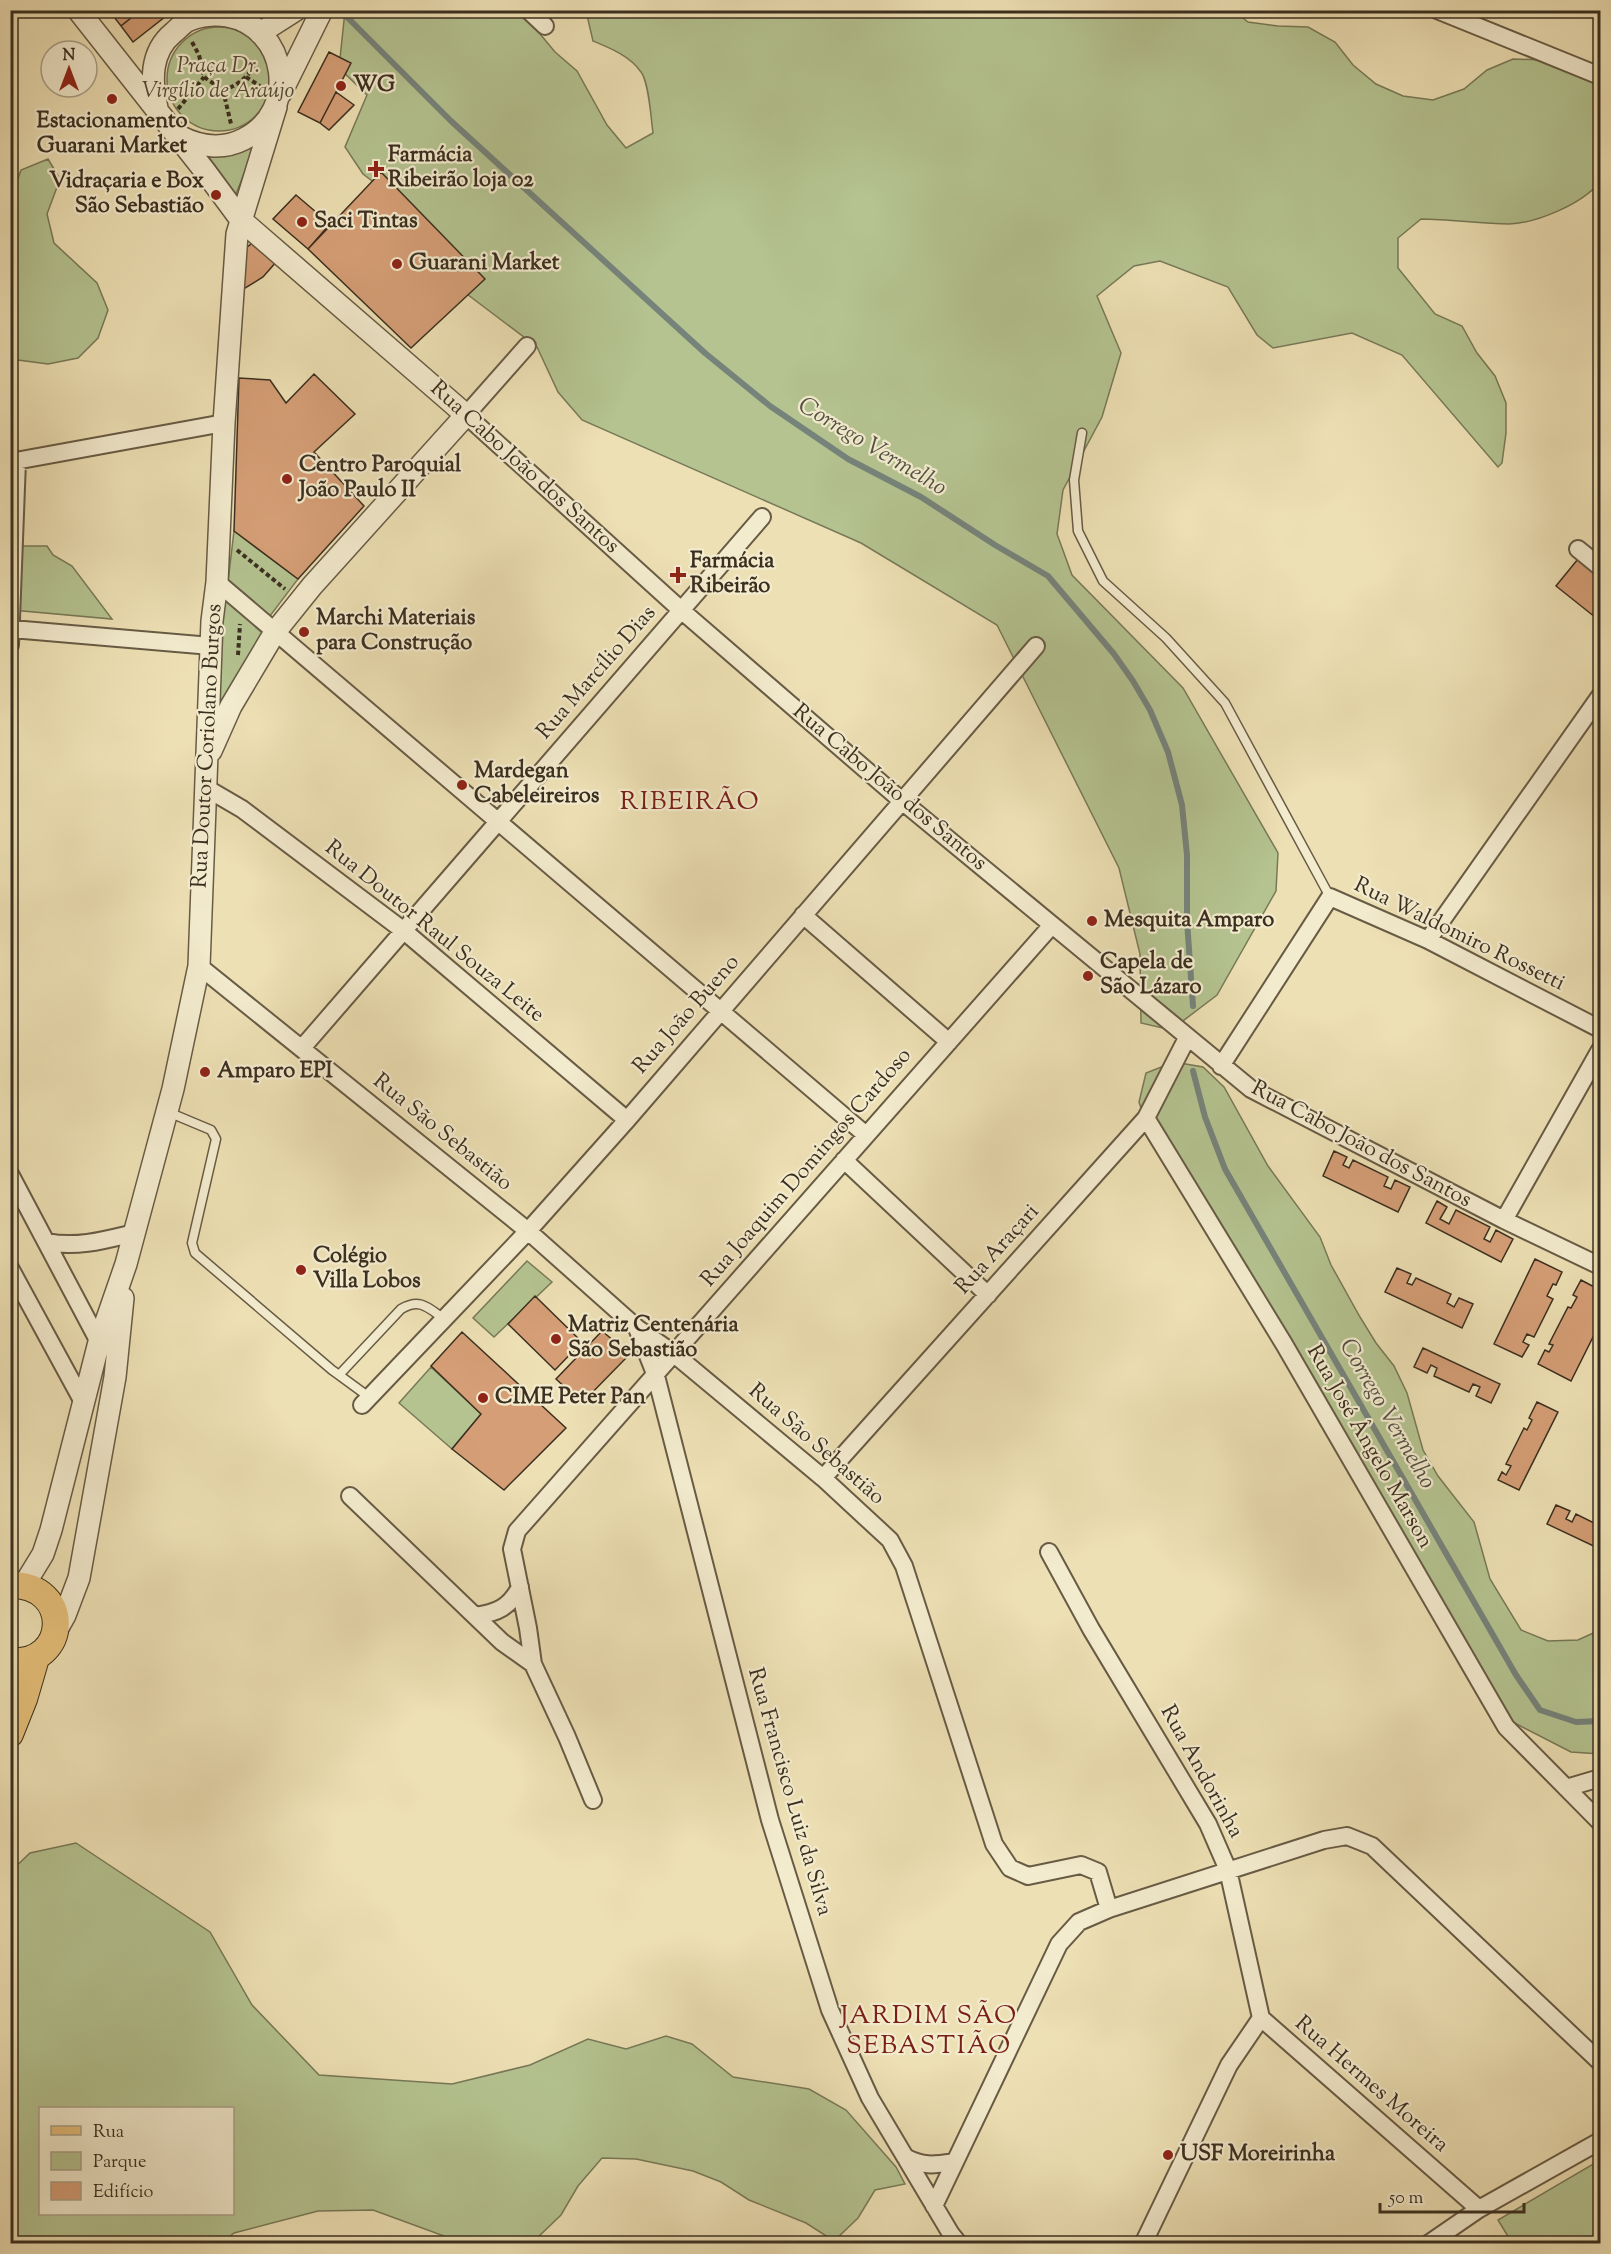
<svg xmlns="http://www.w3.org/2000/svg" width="1611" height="2254" font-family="'Sorts Mill Goudy',serif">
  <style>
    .green { fill: #b4c390; stroke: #787958; stroke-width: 1.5; fill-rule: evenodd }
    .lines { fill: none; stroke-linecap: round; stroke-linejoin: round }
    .stream { stroke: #76837b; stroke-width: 6 }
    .building { fill: #d59e76; stroke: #3b2f20; stroke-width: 1.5 }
    .service-casing { stroke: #685b45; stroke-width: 11 }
    .minor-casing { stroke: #685b45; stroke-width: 20 }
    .tertiary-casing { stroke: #685b45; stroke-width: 24 }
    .primary-casing { stroke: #3b2f20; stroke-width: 28 }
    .path { stroke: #3b2f20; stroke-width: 4; stroke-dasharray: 4.5 3; stroke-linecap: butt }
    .service { stroke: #f3ebce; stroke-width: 8 }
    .minor { stroke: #f3ebce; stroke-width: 16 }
    .tertiary { stroke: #f3ebce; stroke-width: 21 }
    .primary { stroke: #e6c07a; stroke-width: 26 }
    .poi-dot { fill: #8f2418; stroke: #f3ebce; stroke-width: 2 }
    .labels { text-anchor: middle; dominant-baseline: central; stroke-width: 4.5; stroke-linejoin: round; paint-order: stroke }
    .park-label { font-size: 22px; font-style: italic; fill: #534d36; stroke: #f3ebce }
    .poi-label { font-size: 22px; font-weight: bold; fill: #3b2f20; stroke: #f3ebce; text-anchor: start }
    .street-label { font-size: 22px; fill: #3b2f20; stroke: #f3ebce }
    .water-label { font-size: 24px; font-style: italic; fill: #545246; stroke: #f3ebce }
    .quarter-label { font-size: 26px; letter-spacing: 1.5px; fill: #7a1f14; stroke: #f3ebce }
  </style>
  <rect width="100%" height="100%" fill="#ede0b4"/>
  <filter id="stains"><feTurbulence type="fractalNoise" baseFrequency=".00333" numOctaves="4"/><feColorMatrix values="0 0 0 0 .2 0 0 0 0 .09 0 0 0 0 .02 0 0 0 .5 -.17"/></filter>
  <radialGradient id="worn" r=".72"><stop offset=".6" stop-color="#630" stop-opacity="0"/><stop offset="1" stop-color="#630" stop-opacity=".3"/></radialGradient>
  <path class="green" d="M345 11H529L536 29 555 52 577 71 607 125 626 148 653 133C651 119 649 82 641 72 630 56 610 48 593 41L586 11H1234L1248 22 1278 26 1308 27 1335 42 1353 65 1376 84 1403 96 1433 100 1464 89 1487 70 1513 59 1544 60 1600 71V182C1582 204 1537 223 1509 224 1480 224 1451 219 1421 219L1398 238V268L1435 314 1462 326 1477 353 1495 376 1506 403V433L1502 463 1498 467 1402 355 1352 333 1273 348 1257 335 1228 287 1160 261 1134 266 1097 296 1121 353 1102 417 1063 490 1057 534 1072 575 1183 688 1278 853 1276 891 1217 995 1171 1030 1141 1023 1140 954 1119 868 997 625 861 543 582 420 558 392 537 347 459 288 418 216 363 174 345 147 367 95 339 68Z
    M167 79a52 52 0 1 1 104 0a52 52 0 1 1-104 0Z
    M255 146 236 194 206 153H239Z
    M48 159 60 179 47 214 54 243 97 283 108 310 98 338 78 358 48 364 18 360 11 350V198L21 170Z
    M234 531 298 579 270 616 228 582Z
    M14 546H47L53 555 72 566 112 619 12 610Z
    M219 587 271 632 210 740Z
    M1174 1062 1203 1067 1224 1087 1268 1166 1320 1237 1331 1265 1360 1317 1376 1343 1394 1366 1407 1393 1423 1450 1438 1476 1474 1522 1490 1579 1521 1630 1548 1641 1578 1640 1600 1630V1754L1571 1752 1501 1716 1374 1493 1320 1424 1289 1362 1148 1130 1139 1102 1146 1073Z
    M527 1261 552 1282 494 1337 473 1318Z
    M431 1367 481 1414 452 1449 399 1403Z
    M76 1843 210 1932 252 2005 319 2075 452 2084 530 2065 588 2039 626 2049 666 2036 692 2044 733 2077 809 2089 846 2110 896 2167 905 2184 875 2190 858 2218 834 2241 806 2223 749 2200 721 2182 693 2171 636 2159 602 2158 578 2186 561 2215 538 2237 521 2243H463L373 2210 318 2211 234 2233 222 2243H11C10 2224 10 2205 10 2186 11 2165 18 2145 10 2125L11 1871 30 1853ZM40 2108H232V2214H40Z
    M1600 2160V2243H1512L1498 2220Z"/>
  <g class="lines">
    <path class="stream" d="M345 15 451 121 705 353 770 406 848 459 921 497 995 545 1048 576 1114 654 1133 681 1150 710 1168 752 1182 805 1187 855V921L1193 1006
      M1193 1071 1205 1117 1225 1169 1516 1675 1540 1710 1576 1722 1600 1721"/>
  </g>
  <path class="building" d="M115 10H141L121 26 111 13Z
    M141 10H162L166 16 133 42 121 26Z
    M329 52 351 63 320 123 298 112Z
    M336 92 354 105 329 130 320 123Z
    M381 172 485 279 411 348 308 249Z
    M296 195 330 224 308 249 273 219Z
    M254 242 277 261 263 277 242 290 243 250Z
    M314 374 355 414 314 452 364 506 298 579 234 531 239 378 270 380 286 403Z
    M1578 559 1600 576V621L1556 586Z
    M1334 1151 1347 1157 1343 1165 1349 1168 1353 1160 1388 1177 1384 1186 1391 1189 1395 1180 1410 1187 1398 1212 1323 1176Z
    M1437 1201 1447 1207 1440 1219 1449 1224 1456 1210 1490 1227 1484 1239 1490 1242 1496 1230 1513 1239 1501 1262 1426 1223Z
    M1535 1259 1562 1272 1556 1285 1553 1284 1547 1296 1553 1299 1534 1337 1527 1334 1523 1342 1529 1345 1522 1357 1494 1344Z
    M1397 1268 1411 1274 1407 1283 1412 1285 1416 1278 1451 1294 1447 1303 1454 1307 1459 1298 1473 1304 1462 1328 1385 1292Z
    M1581 1280 1600 1290V1323L1571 1381 1538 1364 1545 1350 1549 1352 1553 1345 1549 1344 1568 1307 1571 1308 1577 1297 1573 1295Z
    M535 1296 582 1342 555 1370 508 1324Z
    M602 1331 620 1346 628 1356 582 1403 556 1379Z
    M462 1332 566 1428 504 1490 452 1449 481 1414 431 1366Z
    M1423 1348 1500 1384 1491 1403 1476 1396 1480 1387 1473 1384 1469 1392 1434 1376 1437 1368 1431 1365 1427 1373 1414 1367Z
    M1537 1402 1558 1412 1519 1490 1498 1480 1502 1472 1506 1475 1511 1466 1506 1464 1524 1428 1527 1430 1532 1420 1529 1418Z
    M1556 1505 1570 1511 1566 1519 1572 1522 1576 1514 1600 1526V1549L1547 1524Z"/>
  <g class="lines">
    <defs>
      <path id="service" d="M1082 433 1074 480 1078 531 1103 581 1166 638 1225 703 1330 897
        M168 1112 211 1130 216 1139 192 1243 195 1253 332 1370 339 1375 401 1309C420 1298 427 1307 443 1318
        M339 1375 369 1397"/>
      <path id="minor" d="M528 10 545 26
        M1437 10 1600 76
        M527 346 466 415 681 610 902 801 1251 1089 1504 1220 1600 1266
        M10 462 224 423
        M1578 549 1600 567
        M217 582 866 1135
        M12 629 211 646
        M10 645 17 461
        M206 788 242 809 404 931 627 1120
        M803 915 949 1042
        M1428 940 1600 696
        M199 966 528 1231 637 1328 673 1353 823 1478 890 1540 904 1566 994 1844 1010 1868 1028 1876 1081 1865 1098 1872 1109 1909
        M302 1048 762 517
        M1221 1066 1330 897 1428 940 1600 1029
        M1146 1118 1284 1344 1506 1727 1600 1822
        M844 1160 988 1295
        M10 1174 99 1342
        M1504 1220 1600 1050
        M47 1242C77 1248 105 1240 134 1233
        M10 1268 83 1402
        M637 1328 656 1376 770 1820 830 2010 870 2098 951 2234 959 2244
        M362 1405 528 1231 627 1120 1036 646
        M823 1478 1146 1118 1187 1038
        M350 1496 502 1642 533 1664 528 1628 512 1549 517 1531 1052 925
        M1049 1552 1091 1629 1208 1824 1228 1870 1261 2018
        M475 1616C497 1613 510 1607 520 1587
        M533 1664 567 1737 593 1800
        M1566 1788 1600 1778
        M1261 2018 1479 2209
        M905 2157C924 2167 934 2165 955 2162
        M934 2206 1059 1944 1079 1922 1109 1909 1324 1840 1347 1836 1372 1846 1600 2062
        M1143 2244 1229 2065 1261 2018
        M1428 2244 1479 2209 1600 2141"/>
      <path id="tertiary" d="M78 10 204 170 241 220 466 415 312 586 275 632 231 706 211 751
        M260 33 296 10
        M281 93 322 10
        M157 108C151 81 150 52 173 33 178 29 182 24 187 21 199 15 215 14 227 16 288 27 300 111 244 139 223 150 200 147 179 136
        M24 1585 43 1554 51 1530 99 1342 126 1264 173 1089 199 966 212 621 217 582 224 423 237 234 276 107
        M56 1631 65 1615 79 1578 115 1377 123 1298"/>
      <path id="primary" d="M10 1585C73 1584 69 1666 10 1661
        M10 1734 24 1699 36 1658"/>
    </defs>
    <use href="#service" class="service-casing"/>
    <use href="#minor" class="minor-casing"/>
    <use href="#tertiary" class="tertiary-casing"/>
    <use href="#primary" class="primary-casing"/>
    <path class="path" d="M192 42 199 55 204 77 223 90C236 87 253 74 255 61
      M246 77 260 86
      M223 90 231 124
      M178 109 204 77
      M237 550 285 589
      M238 655 240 624"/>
    <use href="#service" class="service"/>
    <use href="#minor" class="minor"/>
    <use href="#tertiary" class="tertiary"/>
    <use href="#primary" class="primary"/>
  </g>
  <g class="poi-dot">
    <circle cx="341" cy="86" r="6"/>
    <circle cx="112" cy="99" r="6"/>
    <path d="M373 160h6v6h6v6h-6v6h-6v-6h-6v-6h6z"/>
    <circle cx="216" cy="195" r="6"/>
    <circle cx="302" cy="222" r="6"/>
    <circle cx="397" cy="264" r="6"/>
    <circle cx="287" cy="479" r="6"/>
    <path d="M675 566h6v6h6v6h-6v6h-6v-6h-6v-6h6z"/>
    <circle cx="304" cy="632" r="6"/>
    <circle cx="462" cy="785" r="6"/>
    <circle cx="1092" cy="921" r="6"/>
    <circle cx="1088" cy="976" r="6"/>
    <circle cx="205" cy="1072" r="6"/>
    <circle cx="301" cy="1270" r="6"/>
    <circle cx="556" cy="1339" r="6"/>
    <circle cx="483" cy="1398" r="6"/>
    <circle cx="1168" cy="2155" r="6"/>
  </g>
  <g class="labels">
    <g class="park-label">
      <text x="218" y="67">Praça Dr.<tspan x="218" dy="25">Virgílio de Araújo</tspan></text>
    </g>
    <g class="poi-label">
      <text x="353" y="86">WG</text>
      <text x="112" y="122" text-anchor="middle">Estacionamento<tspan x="112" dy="25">Guarani Market</tspan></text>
      <text x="388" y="156">Farmácia<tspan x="388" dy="25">Ribeirão loja 02</tspan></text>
      <text x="204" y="182" text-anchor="end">Vidraçaria e Box<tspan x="204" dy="25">São Sebastião</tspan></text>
      <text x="314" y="222">Saci Tintas</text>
      <text x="409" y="264">Guarani Market</text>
      <text x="299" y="466">Centro Paroquial<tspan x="299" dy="25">João Paulo II</tspan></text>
      <text x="690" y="562">Farmácia<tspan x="690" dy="25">Ribeirão</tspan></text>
      <text x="316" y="619">Marchi Materiais<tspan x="316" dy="25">para Construção</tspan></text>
      <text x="474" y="772">Mardegan<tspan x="474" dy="25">Cabeleireiros</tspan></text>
      <text x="1104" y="921">Mesquita Amparo</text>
      <text x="1100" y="963">Capela de<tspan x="1100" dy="25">São Lázaro</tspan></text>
      <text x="217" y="1072">Amparo EPI</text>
      <text x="313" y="1257">Colégio<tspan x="313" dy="25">Villa Lobos</tspan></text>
      <text x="568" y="1326">Matriz Centenária<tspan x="568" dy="25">São Sebastião</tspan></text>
      <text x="495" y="1398">CIME Peter Pan</text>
      <text x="1180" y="2155">USF Moreirinha</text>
    </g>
    <g class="street-label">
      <text transform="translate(524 468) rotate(42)">Rua Cabo João dos Santos</text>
      <text transform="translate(597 673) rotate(-49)">Rua Marcílio Dias</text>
      <text transform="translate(208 746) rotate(-87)">Rua Doutor Coriolano Burgos</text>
      <text transform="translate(889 788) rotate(40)">Rua Cabo João dos Santos</text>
      <text transform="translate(434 932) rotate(39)">Rua Doutor Raul Souza Leite</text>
      <text transform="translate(1459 935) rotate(26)">Rua Waldomiro Rossetti</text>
      <text transform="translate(687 1015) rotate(-49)">Rua João Bueno</text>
      <text transform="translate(442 1133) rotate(39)">Rua São Sebastião</text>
      <text transform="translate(1361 1145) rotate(28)">Rua Cabo João dos Santos</text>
      <text transform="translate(807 1168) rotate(-49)">Rua Joaquim Domingos Cardoso</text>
      <text transform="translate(998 1250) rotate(-48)">Rua Araçari</text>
      <text transform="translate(816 1445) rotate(41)">Rua São Sebastião</text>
      <text transform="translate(1369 1447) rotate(60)">Rua José Ângelo Marson</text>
      <text transform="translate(1201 1772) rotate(61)">Rua Andorinha</text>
      <text transform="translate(789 1792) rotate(74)">Rua Francisco Luiz da Silva</text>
      <text transform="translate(1371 2085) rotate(41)">Rua Hermes Moreira</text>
    </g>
    <g class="water-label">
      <text transform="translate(872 447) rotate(31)">Corrego Vermelho</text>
      <text transform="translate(1387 1414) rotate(60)">Corrego Vermelho</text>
    </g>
    <g class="quarter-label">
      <text x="690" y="802">RIBEIRÃO</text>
      <text x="929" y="2016">JARDIM SÃO<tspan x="929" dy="30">SEBASTIÃO</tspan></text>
    </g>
  </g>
  <rect width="1611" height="2254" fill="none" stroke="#ede0b4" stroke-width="36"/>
  <rect x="12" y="12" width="1587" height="2230" fill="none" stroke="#3b2f20" stroke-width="3"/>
  <rect x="18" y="18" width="1575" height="2218" fill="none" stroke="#3b2f20" stroke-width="1.5"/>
  <rect x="39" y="2107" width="195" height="108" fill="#f3ebce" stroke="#a9a088" stroke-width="1.5"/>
  <rect x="51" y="2126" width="30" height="9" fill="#e6c07a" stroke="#a9a088" stroke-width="1.5"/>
  <text x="93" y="2137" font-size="18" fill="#3b2f20">Rua</text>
  <rect x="51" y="2152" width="30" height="18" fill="#b4c390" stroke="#a9a088" stroke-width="1.5"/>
  <text x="93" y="2167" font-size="18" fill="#3b2f20">Parque</text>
  <rect x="51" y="2182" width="30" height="18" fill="#d59e76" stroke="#a9a088" stroke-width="1.5"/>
  <text x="93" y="2197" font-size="18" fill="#3b2f20">Edifício</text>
  <g transform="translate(69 69)"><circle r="28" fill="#f3ebce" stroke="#a9a088" stroke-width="1.5"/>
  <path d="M0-4.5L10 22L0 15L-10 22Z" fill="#8f2418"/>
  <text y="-9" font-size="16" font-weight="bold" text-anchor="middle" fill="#3b2f20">N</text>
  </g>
  <path d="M1380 2203v9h144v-9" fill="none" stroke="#3b2f20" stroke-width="3"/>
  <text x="1389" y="2203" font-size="18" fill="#3b2f20" stroke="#f3ebce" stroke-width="4.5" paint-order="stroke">50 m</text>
  <rect width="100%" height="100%" filter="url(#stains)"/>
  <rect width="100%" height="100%" fill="url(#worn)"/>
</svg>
